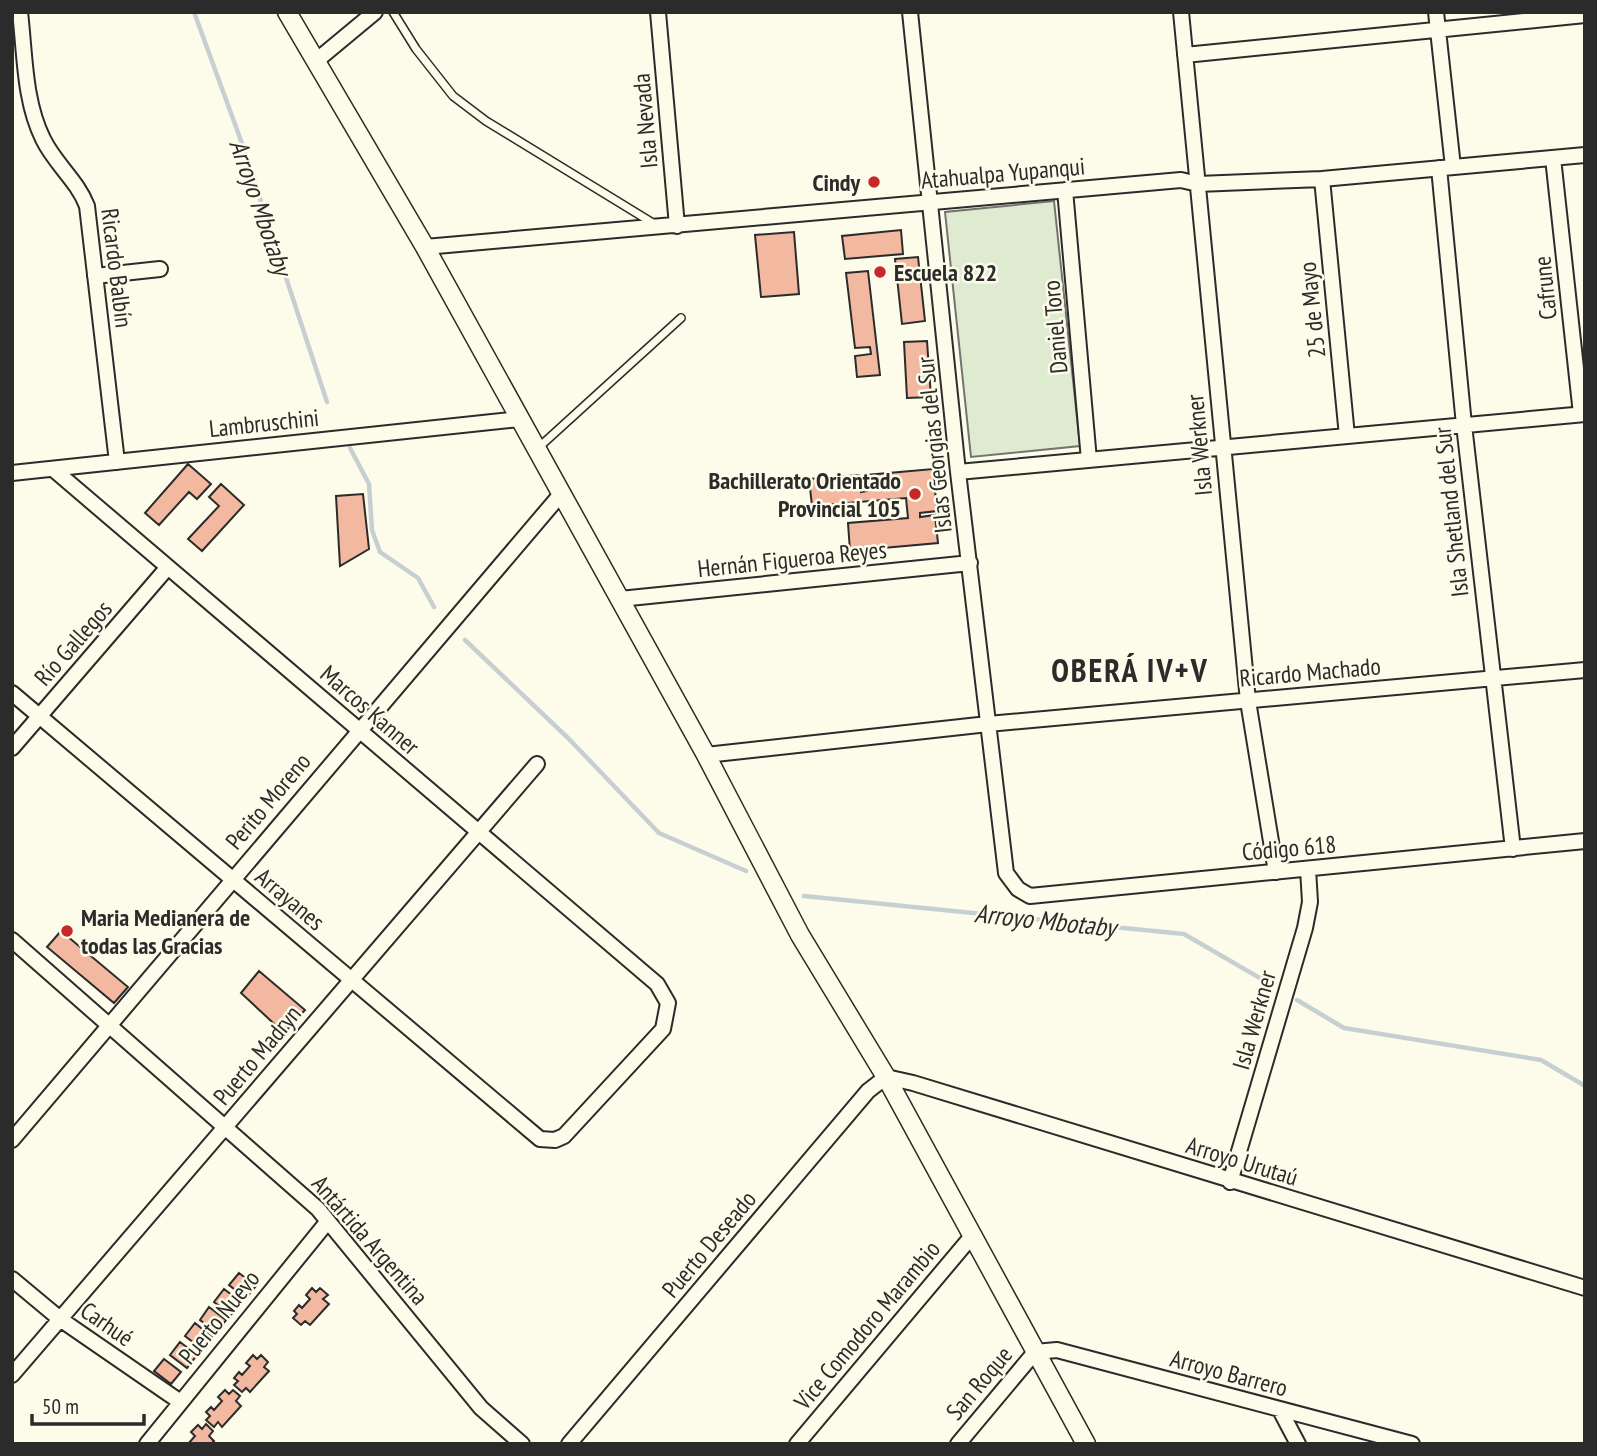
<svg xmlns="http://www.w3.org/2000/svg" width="1597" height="1456" font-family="'PT Sans Narrow',sans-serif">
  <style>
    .green { fill: #deebd1; stroke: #74746e; stroke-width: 2 }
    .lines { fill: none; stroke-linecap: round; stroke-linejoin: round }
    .stream { stroke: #c7d0d0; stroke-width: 4.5 }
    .building { fill: #f2b8a0; stroke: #2b2b2b; stroke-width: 2 }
    .service-casing { stroke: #2b2b2b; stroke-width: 10 }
    .minor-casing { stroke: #2b2b2b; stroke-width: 18 }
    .tertiary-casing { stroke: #2b2b2b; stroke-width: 21 }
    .service { stroke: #fdfbea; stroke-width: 7 }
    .minor { stroke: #fdfbea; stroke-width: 14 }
    .tertiary { stroke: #fdfbea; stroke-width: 18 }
    .poi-dot { fill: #c62828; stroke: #fdfbea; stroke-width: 2.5 }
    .labels { text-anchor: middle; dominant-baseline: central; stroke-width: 5; stroke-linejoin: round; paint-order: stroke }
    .street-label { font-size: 24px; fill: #2b2b2b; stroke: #fdfbea }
    .poi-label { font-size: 24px; font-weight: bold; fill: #2b2b2b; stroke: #fdfbea; text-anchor: end }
    .water-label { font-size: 26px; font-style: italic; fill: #2b2b2b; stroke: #fdfbea }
    .district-label { font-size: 32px; font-weight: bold; letter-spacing: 2px; fill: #2b2b2b; stroke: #fdfbea }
  </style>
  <rect width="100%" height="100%" fill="#fdfbea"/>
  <path class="green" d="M1054 201 1080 446 971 457 945 212Z"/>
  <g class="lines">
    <path class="stream" d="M194 12 240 138 327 402
      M350 448 369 484 372 530 380 552 418 578 434 607
      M465 640 569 739 659 833 746 871
      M804 896 1184 934 1272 985
      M1297 1000 1344 1028 1541 1060 1585 1086"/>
  </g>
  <path class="building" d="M901 230 903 254 845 259 842 236Z
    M794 232 799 294 761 297 755 235Z
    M918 257 925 321 902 324 895 259Z
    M868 271 880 375 857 377 855 356 871 354 870 347 855 348 846 273Z
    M927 341 931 397 907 398 904 342Z
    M188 464 211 484 197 499 189 492 159 525 145 513Z
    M933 469 937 511 920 513V517L935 515 938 543 850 551 848 523 908 518 906 498 812 506 809 479 859 475 861 492 867 491 866 475Z
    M221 484 244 505 202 551 188 539 219 506 209 497Z
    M363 494 369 549 340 566 336 496Z
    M61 931 128 987 114 1003 47 947Z
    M259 971 305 1010 284 1033 241 993Z
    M239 1273 256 1286 246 1298 229 1285Z
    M312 1288 316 1292 320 1288 328 1295 323 1299 329 1304 310 1325 305 1321 301 1325 293 1318 297 1314 294 1311 299 1305 302 1308 310 1299 306 1295Z
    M224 1289 241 1302 231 1315 214 1302Z
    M209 1307 226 1320 217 1333 200 1320Z
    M195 1323 212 1337 202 1349 185 1336Z
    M180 1342 197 1355 187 1368 170 1355Z
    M253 1355 257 1359 261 1355 268 1362 264 1367 269 1371 250 1392 246 1388 242 1392 234 1385 238 1381 234 1378 239 1372 242 1375 250 1366 246 1363Z
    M164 1359 181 1372 171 1384 154 1371Z
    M225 1390 229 1394 233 1390 240 1396 236 1401 241 1406 222 1427 218 1422 214 1427 206 1420 210 1416 206 1412 211 1407 214 1410 222 1401 218 1397Z
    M206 1424 213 1431 209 1436 214 1441 211 1444H188L195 1436 191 1432 198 1425 202 1429Z"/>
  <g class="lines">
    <defs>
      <path id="service" d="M393 12 416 49 453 96 486 121 656 225
        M537 449 681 318"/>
      <path id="minor" d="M20 12C25 54 24 101 43 139 55 164 77 180 87 206L117 462
        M658 12 677 226
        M910 12 958 472 1006 873 1018 889 1030 896 1585 841
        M1181 12 1248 701 1276 872
        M1436 12 1453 167
        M1185 55 1585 15
        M316 61 375 12
        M1553 158 1581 414
        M1439 168 1464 425 1513 849
        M1322 179 1347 436
        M1065 190 1089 460
        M425 247 1181 180 1198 184 1322 179 1585 155
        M95 276 160 269
        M958 472 1585 414
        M12 473 520 419
        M620 599 970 563
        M12 693 540 1139 555 1140 564 1136 663 1029 668 1003 657 984 53 469
        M12 748 168 567
        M706 755 988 724 1585 670
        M12 940 318 1209 481 1408 522 1444
        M12 1140 561 494
        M1230 1182 1305 928 1310 902 1308 869
        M12 1279 60 1319 179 1401
        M12 1375 537 764
        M1280 1410 1298 1444
        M147 1444 328 1221
        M569 1444 868 1091 886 1077 913 1083 1585 1288
        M797 1444 972 1236
        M958 1444 1035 1352 1057 1350 1412 1444"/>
      <path id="tertiary" d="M287 12 425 247 706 755 800 935 886 1077 1086 1444"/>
    </defs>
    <use href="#service" class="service-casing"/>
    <use href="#minor" class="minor-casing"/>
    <use href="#tertiary" class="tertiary-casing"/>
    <use href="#service" class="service"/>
    <use href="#minor" class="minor"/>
    <use href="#tertiary" class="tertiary"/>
  </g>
  <g class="poi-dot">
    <circle cx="874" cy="182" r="7"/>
    <circle cx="880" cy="272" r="7"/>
    <circle cx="915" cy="494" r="7"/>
    <circle cx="67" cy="931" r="7"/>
  </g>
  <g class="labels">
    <g class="street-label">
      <text transform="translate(645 121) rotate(-95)">Isla Nevada</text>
      <text transform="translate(1003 173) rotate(-5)">Atahualpa Yupanqui</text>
      <text transform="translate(117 268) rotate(83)">Ricardo Balbín</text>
      <text transform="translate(1545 288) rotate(-96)">Cafrune</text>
      <text transform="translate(1312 310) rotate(-96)">25 de Mayo</text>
      <text transform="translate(1055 327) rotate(-95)">Daniel Toro</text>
      <text transform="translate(264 423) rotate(-6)">Lambruschini</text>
      <text transform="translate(934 445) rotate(-96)">Islas Georgias del Sur</text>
      <text transform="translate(1199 445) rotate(-95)">Isla Werkner</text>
      <text transform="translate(1451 512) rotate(-96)">Isla Shetland del Sur</text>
      <text transform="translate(792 559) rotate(-6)">Hernán Figueroa Reyes</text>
      <text transform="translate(73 643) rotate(-49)">Río Gallegos</text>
      <text transform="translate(1310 672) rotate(-5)">Ricardo Machado</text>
      <text transform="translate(370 710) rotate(41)">Marcos Kanner</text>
      <text transform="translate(268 801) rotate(-50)">Perito Moreno</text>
      <text transform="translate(1289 848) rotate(-5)">Código 618</text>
      <text transform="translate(290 899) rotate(40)">Arrayanes</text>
      <text transform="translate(1254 1020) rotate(-74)">Isla Werkner</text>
      <text transform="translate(257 1055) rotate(-50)">Puerto Madryn</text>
      <text transform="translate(1242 1161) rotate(17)">Arroyo Urutaú</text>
      <text transform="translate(370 1240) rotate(49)">Antártida Argentina</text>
      <text transform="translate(709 1244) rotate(-50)">Puerto Deseado</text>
      <text transform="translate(219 1317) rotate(-51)">Puerto Nuevo</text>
      <text transform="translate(107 1324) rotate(35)">Carhué</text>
      <text transform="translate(867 1325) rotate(-50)">Vice Comodoro Marambio</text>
      <text transform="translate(1229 1373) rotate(15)">Arroyo Barrero</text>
      <text transform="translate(979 1383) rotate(-50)">San Roque</text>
    </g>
    <g class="poi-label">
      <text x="860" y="182">Cindy</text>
      <text x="894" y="272" text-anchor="start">Escuela 822</text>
      <text x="901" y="480">Bachillerato Orientado<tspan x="901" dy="28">Provincial 105</tspan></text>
      <text x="81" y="917" text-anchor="start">Maria Medianera de<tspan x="81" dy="28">todas las Gracias</tspan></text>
    </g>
    <g class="water-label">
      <text transform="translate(261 207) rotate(71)">Arroyo Mbotaby</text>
      <text transform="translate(1045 920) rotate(6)">Arroyo Mbotaby</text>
    </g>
    <g class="district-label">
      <text x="1130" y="670">OBERÁ IV+V</text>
    </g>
  </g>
  <rect width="1597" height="1456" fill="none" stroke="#2b2b2b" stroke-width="28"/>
  <path d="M32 1414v10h112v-10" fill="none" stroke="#2b2b2b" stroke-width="3.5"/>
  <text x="42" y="1414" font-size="21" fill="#2b2b2b" stroke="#fdfbea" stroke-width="5" paint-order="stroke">50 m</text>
</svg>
